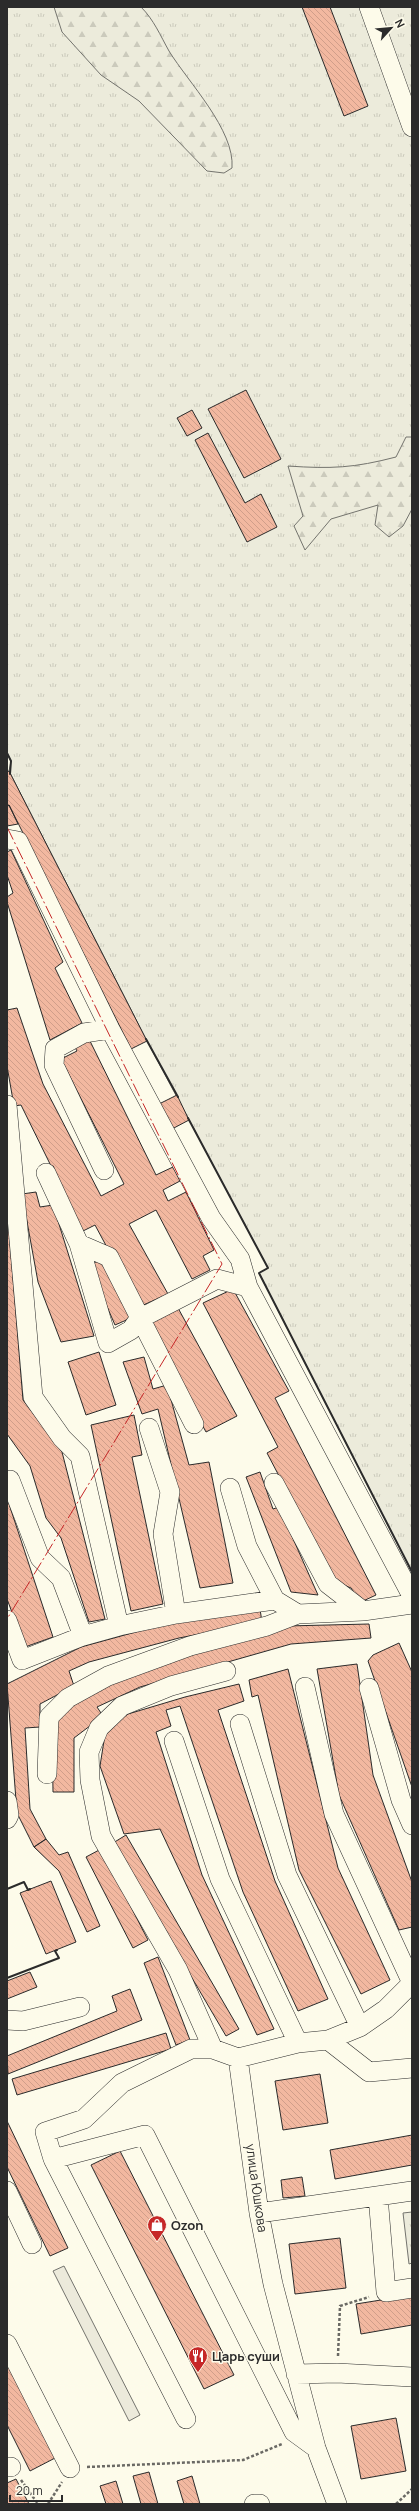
<svg xmlns="http://www.w3.org/2000/svg" width="419" height="2511" font-family="Manrope,sans-serif">
  <style>
    .grass { fill: url(#grass-tufts); stroke: #74746e }
    .forest { fill: url(#forest-firs); stroke: #74746e }
    .parking { fill: #eceadb; stroke: #74746e }
    .building { fill: url(#building-back-hatch); stroke: #2b2b2b }
    .lines { fill: none; stroke-linecap: round; stroke-linejoin: round }
    .minor-casing { stroke: #2b2b2b; stroke-width: 20 }
    .path { stroke: #6a6964; stroke-width: 2.5; stroke-dasharray: 3 2; stroke-linecap: butt }
    .minor { stroke: #fdfbea; stroke-width: 19 }
    .wall { stroke: #2b2b2b; stroke-width: 2 }
    .power { stroke: #c62828; stroke-width: 1; stroke-dasharray: 14 3 2 3; stroke-linecap: butt }
    .labels { text-anchor: middle; dominant-baseline: central; stroke-width: 3; stroke-linejoin: round; paint-order: stroke }
    .street-label { font-size: 13px; fill: #2b2b2b; stroke: #fdfbea }
    .poi-label { font-size: 13px; font-weight: bold; fill: #2b2b2b; stroke: #fdfbea; text-anchor: start }
  </style>
  <defs>
    <pattern id="grass-tufts" width="24" height="20" patternUnits="userSpaceOnUse"><rect width="24" height="20" fill="#ecebdb"/><path d="M3 7l-1-3M5 7V3M7 7l1-3M15 17l-1-3M17 17v-4M19 17l1-3" fill="none" stroke="#cbcabc"/></pattern>
    <pattern id="forest-firs" width="22" height="20" patternUnits="userSpaceOnUse"><rect width="22" height="20" fill="#ecebdb"/><path d="M5 1l3.5 6h-7zM16 11l3.5 6h-7z" fill="#cbcabc"/></pattern>
    <pattern id="building-back-hatch" width="6" height="6" patternUnits="userSpaceOnUse"><rect width="6" height="6" fill="#f2b8a0"/><path d="M-1 5l2 2M0 0l6 6M5-1l2 2" fill="none" stroke="#d09e8a"/></pattern>
  </defs>
  <rect width="100%" height="100%" fill="#fdfbea"/>
  <path class="grass" d="M7 7H412V1572L259 1273 268 1268 147 1041 9 771 11 761 7 753Z
    M412 2212V2263L409 2264 403 2213Z"/>
  <path class="forest" d="M54 7H141C154 20 160 35 169 51 188 82 235 130 232 168L224 173 207 171 139 101 101 75 62 32Z
    M406 437H412V509L403 526 389 537 375 525 378 505 331 519 305 550 294 526 303 516 288 466C331 469 354 468 396 457Z"/>
  <path class="parking" d="M64 2266 140 2415 129 2421 53 2271Z"/>
  <path class="building" d="M302 7H330L368 106 344 116Z
    M246 390 281 459 244 478 208 409Z
    M192 410 202 428 187 436 177 418Z
    M208 433 245 503 261 494 277 527 247 542 195 440Z
    M9 771 147 1041 131 1049 9 805 7 806V772Z
    M9 805 18 824 7 826V806Z
    M11 850 63 962 55 968 82 1023 50 1040 7 902V897L13 893 7 875V852Z
    M17 1008 43 1084 101 1196 124 1184 61 1059 77 1051 73 1044 88 1037 156 1175 173 1167 180 1181 163 1190 168 1201 186 1192 214 1250 203 1256 210 1270 192 1279 156 1210 129 1224 168 1294 139 1307 95 1225 83 1231 21 1105 14 1106 7 1066V1010Z
    M177 1095 189 1120 172 1129 159 1104Z
    M36 1192 40 1207 53 1205 94 1336 61 1342 38 1282 22 1194Z
    M7 1206 23 1400 62 1452 105 1619 89 1622 61 1538 46 1518 30 1466 7 1434Z
    M105 1258 131 1318 115 1325 89 1265Z
    M233 1289 289 1391 275 1398 376 1595 361 1602 351 1588 334 1581 267 1453 278 1447 203 1303Z
    M178 1308 237 1416 206 1432 148 1324Z
    M99 1352 116 1405 86 1415 68 1362Z
    M144 1357 153 1389 167 1385 189 1465 209 1462 233 1583 200 1588 158 1409 142 1414 123 1362Z
    M134 1415 142 1455 132 1457 163 1604 131 1611 91 1425Z
    M260 1472 273 1509 279 1507 318 1595 291 1592 246 1477Z
    M7 1498 53 1637 25 1647 7 1599Z
    M260 1609 262 1622 179 1638 89 1662 69 1671 74 1686 40 1704V1727L25 1728 30 1809 46 1839 34 1847 17 1813 7 1684 81 1647 172 1622Z
    M369 1624 371 1638 291 1644 140 1687 97 1707 103 1716 74 1738V1792H53L52 1727 65 1707 137 1672 286 1626Z
    M399 1643 412 1672V1787L368 1661 373 1655Z
    M357 1664 373 1775 412 1882V1927L399 1930 339 1795 317 1669Z
    M288 1669 338 1868 390 1980 361 1994 299 1870 258 1695 252 1697 249 1680Z
    M239 1684 244 1701 218 1710 275 1881 328 1999 298 2011 243 1892 180 1706 166 1710 171 1726 156 1732 202 1875 274 2029 257 2035 160 1829 124 1834 100 1766 106 1728 128 1714 185 1697Z
    M126 1835 239 2029 226 2036 113 1843Z
    M46 1839 59 1855 68 1852 100 1926 87 1932 59 1871 34 1847Z
    M101 1849 148 1940 133 1948 86 1857Z
    M51 1881 76 1942 46 1954 20 1893Z
    M158 1957 190 2040 176 2045 144 1963Z
    M30 1972 37 1987 7 1999V1981Z
    M130 1989 142 2020 8 2074 7 2056 117 2011 112 1996Z
    M166 2033 171 2049 17 2095 12 2079Z
    M320 2074 328 2123 283 2130 275 2081Z
    M7 2121 68 2248 50 2256 7 2167Z
    M412 2135V2165L335 2179 330 2150Z
    M120 2151 234 2375 204 2389 91 2165Z
    M302 2177 305 2196 283 2198 281 2180Z
    M340 2238 346 2288 295 2294 289 2244Z
    M412 2295V2325L361 2334 356 2304Z
    M7 2357 57 2457 30 2471 7 2425Z
    M396 2418 406 2471 361 2479 351 2426Z
    M149 2472 158 2504H141L133 2476Z
    M192 2476 200 2504H184L177 2481Z
    M16 2479 29 2504H7V2483Z
    M116 2481 123 2504H106L100 2486Z"/>
  <g class="lines">
    <defs>
      <path id="minor" d="M369 7 412 127
        M7 839 18 841 110 1029 211 1218 240 1259 248 1287 412 1596
        M7 1105 33 1397 62 1438 80 1456 119 1626
        M104 1170 54 1065 55 1049 84 1033 110 1029
        M46 1173 79 1244 108 1343 131 1330 139 1319 217 1279 248 1287
        M79 1244 109 1257 194 1424
        M149 1428 170 1492 163 1534 176 1614
        M10 1480 40 1558 61 1578 83 1636
        M274 1483 328 1584 363 1611
        M230 1488 247 1546 275 1600
        M7 1620 22 1660 83 1636 119 1626 176 1614 275 1600 298 1614 363 1611 412 1604
        M305 1687 334 1814 412 1983
        M369 1688 401 1800 412 1825
        M240 1724 287 1875 360 2027
        M174 1741 220 1879 298 2043
        M47 1774 49 1717 68 1698 108 1676 190 1646 267 1626 298 1614
        M7 1801 9 1815 7 1819
        M7 2020 23 2021 80 2007
        M328 2040 369 2072 412 2068
        M213 2049 178 1970 101 1836 90 1780 89 1752 99 1728 122 1706 171 1686 226 1671
        M53 2159 45 2132 84 2119 122 2083 191 2049H213L238 2058
        M7 2191 32 2244
        M378 2196 386 2292 412 2288
        M259 2213 412 2191
        M7 2344 70 2468
        M296 2374 337 2373 412 2377
        M186 2419 53 2159 145 2135 294 2432 316 2448
        M7 2467H11
        M254 2504H260
        M337 2504 316 2448 273 2284 259 2213 238 2058 298 2043 328 2040 360 2027 386 2009 412 1983"/>
    </defs>
    <use href="#minor" class="minor-casing"/>
    <path class="path" d="M338 2356 340 2306 369 2297
      M87 2467 243 2460 282 2444
      M21 2480 38 2504
      M48 2504 62 2482
      M396 2504 412 2489"/>
    <use href="#minor" class="minor"/>
    <path class="wall" d="M7 753 11 761 10 774
      M146 1039 178 1097
      M188 1118 268 1268 259 1273 412 1572
      M7 1889 24 1882 28 1890 30 1889
      M7 1978 59 1958 55 1951 57 1950"/>
    <path class="power" d="M7 827 222 1264 7 1619"/>
  </g>
  <defs>
    <symbol id="shop-pin" viewBox="-11 -11 22 30"><path d="M0 17L-7.5 6A9.5 9.5 0 1 1 7.5 6Z" fill="#c62828" stroke="#fdfbea"/><path d="M-5-2.5h2.3a2.7 3.5 0 0 1 5.4 0H5L5.5 6h-11ZM-1.5-2.5h3a1.5 2.3 0 0 0-3 0Z" fill="#fff"/></symbol>
    <symbol id="restaurant-pin" viewBox="-11 -11 22 30"><path d="M0 17L-7.5 6A9.5 9.5 0 1 1 7.5 6Z" fill="#c62828" stroke="#fdfbea"/><path d="M-5-6h1v4h1v-4h1v4h1v-4h1v5L-1.5 .5V6h-2V.5L-5-1ZM5-6V6H3V1.5H1.5Q1.5-4 5-6Z" fill="#fff"/></symbol>
  </defs>
  <g fill-rule="evenodd">
    <use href="#shop-pin" x="146" y="2214" width="22" height="30"/>
    <use href="#restaurant-pin" x="187" y="2345" width="22" height="30"/>
  </g>
  <g class="labels">
    <g class="street-label">
      <text transform="translate(257 2188) rotate(82)">улица Юшкова</text>
    </g>
    <g class="poi-label">
      <text x="171" y="2225">Ozon</text>
      <text x="212" y="2356">Царь суши</text>
    </g>
  </g>
  <rect width="419" height="2511" fill="none" stroke="#2b2b2b" stroke-width="16"/>
  <g transform="translate(391 28) rotate(63)" stroke="#fdfbea" stroke-width="3" paint-order="stroke">
  <path d="M0-3L7 15L0 10L-7 15Z" fill="#2b2b2b"/>
  <text y="-6" font-size="11" font-weight="bold" text-anchor="middle" fill="#2b2b2b">N</text>
  </g>
  <path d="M10 2495v6h52v-6" fill="none" stroke="#2b2b2b" stroke-width="2"/>
  <text x="16" y="2495" font-size="12" fill="#2b2b2b" stroke="#fdfbea" stroke-width="3" paint-order="stroke">20 m</text>
</svg>
